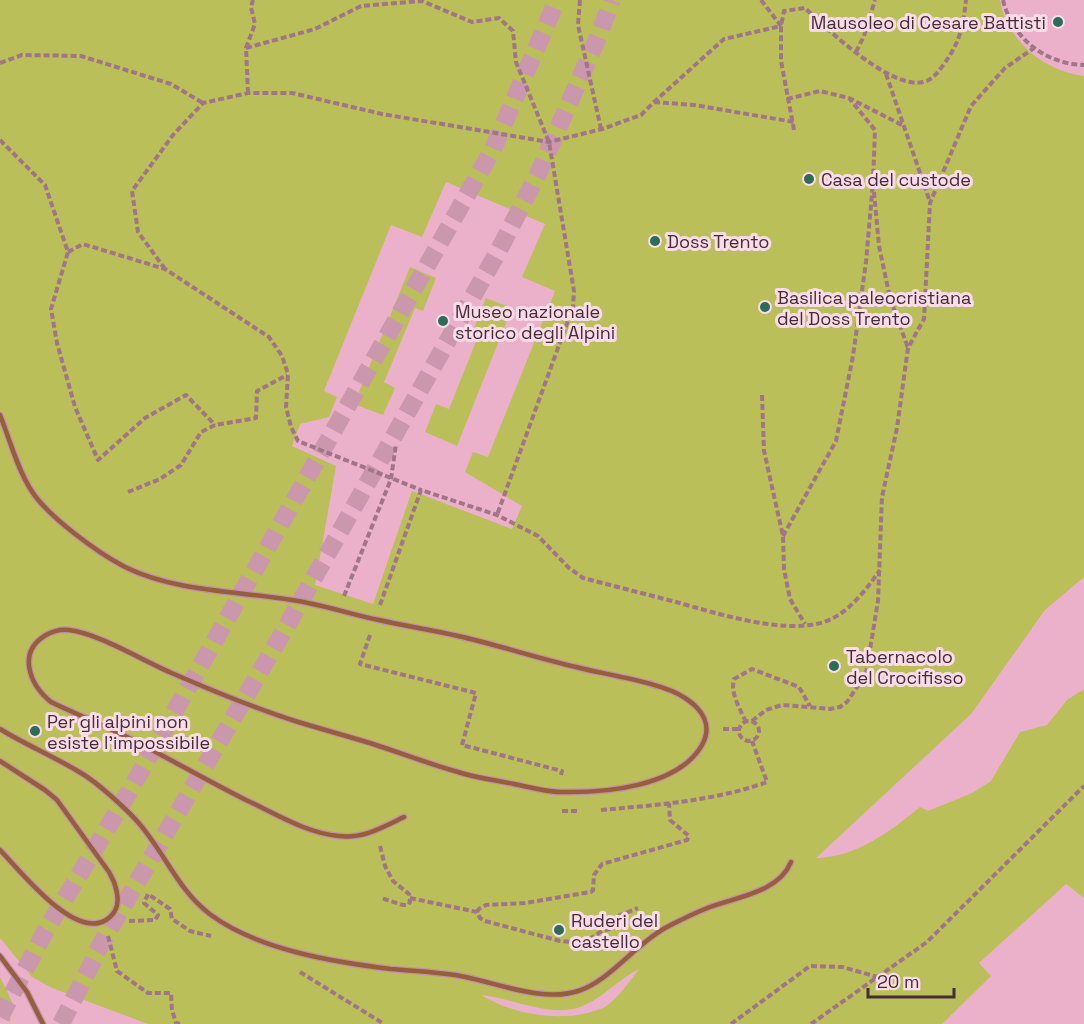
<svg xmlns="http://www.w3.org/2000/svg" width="1084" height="1024" font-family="'Space Grotesk',sans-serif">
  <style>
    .green { fill: #babf59; fill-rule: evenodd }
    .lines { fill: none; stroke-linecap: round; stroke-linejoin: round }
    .highway-tunnel { stroke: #cb97ad; stroke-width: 18; stroke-dasharray: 18 9; stroke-linecap: butt }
    .lane-casing { stroke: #c491a7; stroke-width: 7 }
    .path { stroke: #a07587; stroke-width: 4; stroke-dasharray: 6 3; stroke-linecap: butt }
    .lane { stroke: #955f3e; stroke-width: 4.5 }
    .poi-dot { fill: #2d6c59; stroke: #fadbe8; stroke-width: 2 }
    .labels { text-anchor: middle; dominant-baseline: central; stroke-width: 6; stroke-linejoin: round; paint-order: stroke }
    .poi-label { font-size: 18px; fill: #452d38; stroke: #fadbe8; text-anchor: start }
  </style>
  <rect width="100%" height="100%" fill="#ecb1ca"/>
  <path class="green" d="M0 0H1000C1007 41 1044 71 1084 76V577L1045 610 971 714 816 858C857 857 889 832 920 807L928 811 972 793 991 781 1020 732 1047 725 1067 700 1084 689V898L1066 884 979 963 991 976 942 1024H148L52 988 32 977 0 938ZM446 182 545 224 522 277 555 291 488 457 473 452 465 472 522 506 512 529 412 491 373 604 315 585 336 466 292 446 300 424 329 417 337 397 324 391 391 225 422 237ZM639 969C630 981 617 999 605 1007 568 1024 515 1016 481 995 514 998 552 1020 585 1005 605 996 620 978 639 969Z
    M410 267 436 278 423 311 415 308 384 382 395 388 383 415 354 404Z
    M486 298 512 308 457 446 425 432 436 404 449 409 479 334 473 331Z
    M0 977 12 1002 10 1022 0 1016Z"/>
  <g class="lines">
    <path class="highway-tunnel" d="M0 1017 46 930 129 792 493 149 557 0
      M61 1024 94 959V956L285 629 499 250 538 174 599 35 612 0"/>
    <defs>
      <path id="lane" d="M0 415C10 440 17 468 31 490 47 516 98 553 125 567 176 592 237 591 292 600 321 604 349 614 379 620 405 626 432 630 458 636 498 645 537 658 576 667 606 675 662 682 685 698 702 709 713 725 702 745 678 787 605 793 561 792 546 792 529 787 514 784 495 780 476 778 458 772 429 764 401 753 373 744 347 736 321 729 295 721 254 708 213 691 174 674 145 662 98 633 69 630 61 629 53 631 46 635 17 652 29 684 51 702 74 713 98 723 121 734 163 755 204 779 246 800 276 814 306 833 339 836 363 839 383 827 404 817
        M0 729C26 745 55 757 81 773 98 783 124 807 137 821 164 851 178 891 211 915 259 950 333 962 391 969 412 971 434 972 455 975 493 981 541 1003 578 991 610 981 636 943 667 927 679 921 692 914 705 909 733 897 778 894 791 862
        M0 761 45 790 57 800 109 872 114 882C118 894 121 907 110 917 78 946 20 870 0 850
        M0 956 27 992 43 1024"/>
    </defs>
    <use href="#lane" class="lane-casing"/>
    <path class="path" d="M580 0 578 25 601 129
      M761 0 781 26
      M1003 0C1012 38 1045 64 1084 65
      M246 48 315 29 361 6 422 1 472 22 499 18 513 31 516 62 549 142 574 291 573 307 497 515
      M856 52 864 36 875 0
      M0 63 22 55 81 56 171 84 203 103
      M886 74 930 202
      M248 93 246 48 255 24 251 7 253 0
      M787 99 820 91 849 98 902 125
      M654 102 694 105 794 122
      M794 130 781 61V26L784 11 805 8C827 29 891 90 923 82 933 80 938 72 944 64 960 42 963 27 966 0
      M0 140 45 185 68 252 51 309 57 343 75 407 98 460 145 418 186 395 215 425
      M874 192 879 246 890 298 908 348
      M68 252 83 244 165 269 269 337 282 356 288 374 286 407 291 427 298 441 421 490
      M165 269 138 232 132 191 173 135 203 103 248 93H292L382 114 549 142 602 129 641 115 654 102 724 39 781 26
      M762 395 764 451 783 536 784 569 790 599 805 624
      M128 492 160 479 181 465 201 432 215 425 256 418 257 391 287 375
      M783 536 836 441 853 356 866 262 873 182 875 130 849 98
      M344 596 391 479 396 444
      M380 605 421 490 497 515 538 536 569 568 583 578C614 586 645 594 676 602 716 613 783 635 824 622 848 614 866 590 880 570
      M370 635 360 664 476 693 462 745 562 771 561 775
      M739 731a10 10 0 1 1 20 0a10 10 0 1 1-20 0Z
      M752 721 766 710 782 705 830 709 840 707 847 702 866 674 878 601 882 497 897 428 908 348 924 319 930 203 971 106 1005 68 1034 48
      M746 722C740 709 730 693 734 679L752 669 799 687 810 706
      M723 729H739
      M601 810C656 805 715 801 767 782L752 741
      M562 811H579
      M380 846 385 866 393 881 409 894 410 902 408 905H403L381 898
      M410 898 477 912 480 918 485 921 560 941 583 943 602 931 644 919
      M477 912 479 909 486 905 525 903 591 892 593 890 594 875 602 864 687 840 689 836 670 820 669 803
      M129 921 155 920 158 915 144 903 148 894 170 909 172 919 190 931 211 936
      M605 928 618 916 638 908
      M108 936 117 971 148 993H171L172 1010 176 1023 180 1024
      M300 972 384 1024
      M731 1024 810 966 842 967 878 977
      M811 1024 927 942 1084 786"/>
    <use href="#lane" class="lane"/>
  </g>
  <g class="poi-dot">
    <circle cx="1058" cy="22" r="6"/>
    <circle cx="809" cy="179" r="6"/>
    <circle cx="655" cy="241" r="6"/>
    <circle cx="765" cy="307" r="6"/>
    <circle cx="443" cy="321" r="6"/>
    <circle cx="834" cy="666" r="6"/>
    <circle cx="35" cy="731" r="6"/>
    <circle cx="559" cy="930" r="6"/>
  </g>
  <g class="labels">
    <g class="poi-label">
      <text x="1046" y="22" text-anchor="end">Mausoleo di Cesare Battisti</text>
      <text x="821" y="179">Casa del custode</text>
      <text x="667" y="241">Doss Trento</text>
      <text x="777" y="297">Basilica paleocristiana<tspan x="777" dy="21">del Doss Trento</tspan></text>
      <text x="455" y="311">Museo nazionale<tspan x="455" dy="21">storico degli Alpini</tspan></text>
      <text x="846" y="656">Tabernacolo<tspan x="846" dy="21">del Crocifisso</tspan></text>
      <text x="47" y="721">Per gli alpini non<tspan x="47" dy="21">esiste l'impossibile</tspan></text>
      <text x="571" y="920">Ruderi del<tspan x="571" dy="21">castello</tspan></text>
    </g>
  </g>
  <path d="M868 988v9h86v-9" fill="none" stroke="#452d38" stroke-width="3"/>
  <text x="877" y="988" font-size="18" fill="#452d38" stroke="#fadbe8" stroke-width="4.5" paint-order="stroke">20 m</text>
</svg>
